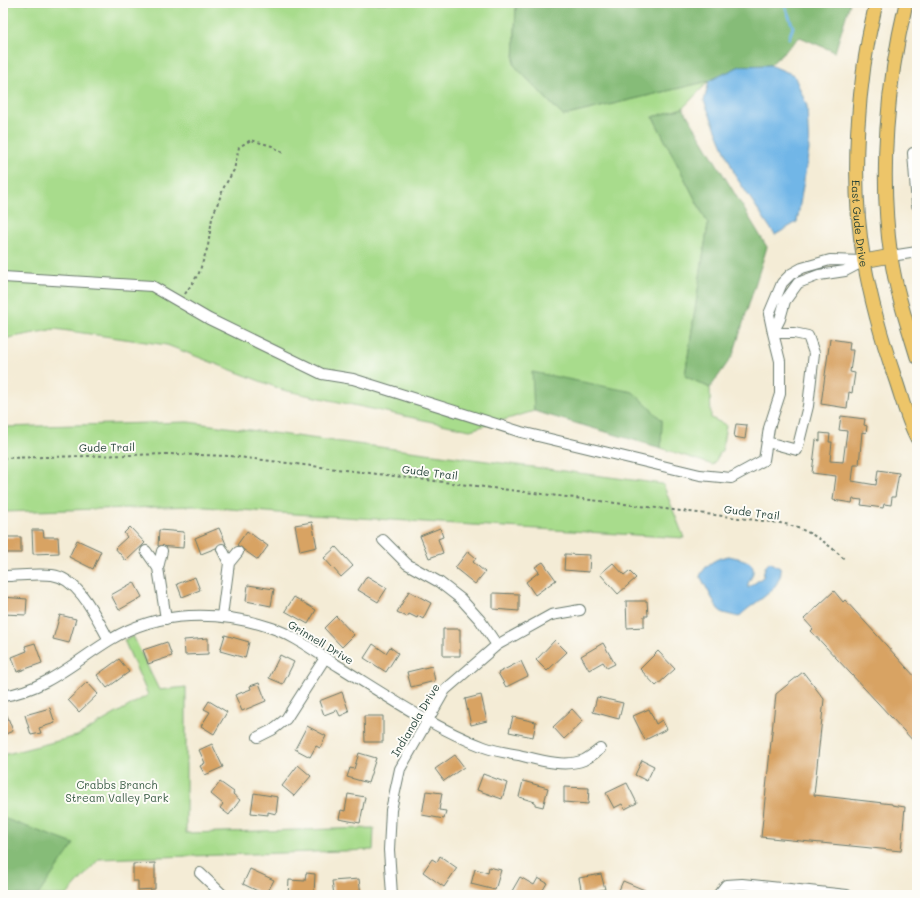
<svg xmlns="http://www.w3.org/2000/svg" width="920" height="898" font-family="Mali,sans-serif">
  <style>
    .green { fill: #a8dc8c; stroke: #648c60 }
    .forest { fill: #86bc78; stroke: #527c56 }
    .water { fill: #71b6e7; stroke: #487a8e }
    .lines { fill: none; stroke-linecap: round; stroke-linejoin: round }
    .stream { stroke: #71b6e7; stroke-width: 3 }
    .building { fill: #d8a364 }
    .minor-casing { stroke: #6a7a6d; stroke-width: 12 }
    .major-casing { stroke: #6a7a6d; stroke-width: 15 }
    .path { stroke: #6a7a6d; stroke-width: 2; stroke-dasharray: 3 3; stroke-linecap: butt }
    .minor { stroke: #fff; stroke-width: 10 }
    .major { stroke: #edc569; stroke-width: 13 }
    .labels { text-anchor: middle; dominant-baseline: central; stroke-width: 4; stroke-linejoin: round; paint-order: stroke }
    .street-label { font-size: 11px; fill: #1f3d34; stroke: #fdfcf7 }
    .park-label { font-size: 11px; fill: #3a5d46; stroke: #fdfcf7 }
  </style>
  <rect width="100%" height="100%" fill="#fdfcf7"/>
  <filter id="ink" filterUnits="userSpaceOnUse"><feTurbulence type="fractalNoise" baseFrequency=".025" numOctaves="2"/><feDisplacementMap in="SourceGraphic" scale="8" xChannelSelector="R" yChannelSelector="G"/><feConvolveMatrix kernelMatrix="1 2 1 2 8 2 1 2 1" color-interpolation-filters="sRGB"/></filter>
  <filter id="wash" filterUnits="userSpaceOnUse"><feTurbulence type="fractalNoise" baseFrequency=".012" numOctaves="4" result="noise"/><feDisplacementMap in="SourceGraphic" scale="16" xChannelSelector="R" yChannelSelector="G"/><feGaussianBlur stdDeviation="0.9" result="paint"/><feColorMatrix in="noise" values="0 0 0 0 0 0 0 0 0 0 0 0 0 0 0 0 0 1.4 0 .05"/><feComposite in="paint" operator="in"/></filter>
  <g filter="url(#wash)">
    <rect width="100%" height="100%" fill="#f4ecd6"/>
    <path class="green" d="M3 3H516L514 65 563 116 709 81 683 108 653 117 708 224 685 376 710 388 711 418 726 425 722 450 713 465 661 448 662 420 533 372 534 411 470 430 283 390 167 345 55 329 3 339Z
      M188 422 663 484 684 538 279 513 194 506 3 512V427Z
      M133 636 159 690 186 687V833L374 828 373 850 99 859 67 895H3V755L77 736 148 695 124 640Z"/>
    <path class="forest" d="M516 3H850L835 52 800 37 770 65 740 66 709 81 563 116 514 65Z
      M683 108 767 247 733 355 710 388 685 376 708 224 653 117Z
      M532 372 633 392 662 420 661 448 534 411Z
      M3 818 74 844 38 895H3Z"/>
    <path class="water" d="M770 65 794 75 807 106 809 150 797 222 775 235 736 177 704 101 709 81 740 66Z
      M729 556C740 559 758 560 752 576 750 580 747 583 748 588L763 577 765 567 770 562 780 568 781 573C776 595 752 602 739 617L723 613 718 609 700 576C706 564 716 558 729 556Z"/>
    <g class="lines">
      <path class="stream" d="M784 3 793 27 789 38"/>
    </g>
    <g id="blocks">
      <path class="building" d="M830 339 850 342 849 350H853L850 372 855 373 852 393 849 392 847 408 821 404Z
        M841 416 865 419 864 425 867 426 866 433 862 432 859 465H854L852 481 876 485 878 470 899 473 895 497H892L891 505 884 504 883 508 861 505 862 500 853 499 852 503 833 500 836 476 812 473 816 440 820 441V433L830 434 829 442H832L830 461 843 462 847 431 839 430Z
        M736 424 747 425 745 439 734 437Z
        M312 522 317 547 300 551 295 525Z
        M130 527 145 543 126 561 115 548 127 537 124 533Z
        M219 528 226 544 201 554 195 538Z
        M440 528 443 537 438 539 443 553 429 558 420 536Z
        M32 530H43L44 537H58L59 553 33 554Z
        M159 530 184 532 183 548 158 546Z
        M247 531 268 546 258 560 237 545Z
        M3 537H21V553H3Z
        M77 540 101 551 93 569 69 557Z
        M336 547 353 566 341 577 324 558Z
        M468 551 476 558 473 562 485 572 475 584 455 568Z
        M565 554 590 555 589 572 564 570Z
        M543 562 556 580 535 595 526 582 539 572 535 567Z
        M613 563 624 575 629 571 636 578 618 594 600 574Z
        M367 576 387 588 378 602 358 590Z
        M195 577 200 590 182 597 177 584Z
        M134 582 142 597 119 610 111 595Z
        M248 585 274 589 271 606 246 601Z
        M409 591 431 603 423 619 418 616 417 618 409 614 407 617 397 612Z
        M834 591 843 602 845 600 917 679V745L811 631 813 629 804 619Z
        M493 593 519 594V611L493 609Z
        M3 597 27 599 26 615 3 614Z
        M294 597 316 610 308 624 285 611Z
        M626 601H647L648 616H644V627L627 628Z
        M60 615 76 619 69 643 53 639Z
        M336 616 354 635 342 647 324 628Z
        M443 629H460V656H443Z
        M225 635 249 642 245 658 220 651Z
        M208 638V654L185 655 184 640Z
        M555 640 567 652 547 671 536 660Z
        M167 642 172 656 148 664 143 650Z
        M35 643 42 663 17 672 12 657 27 651 25 646Z
        M603 643 615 664 607 668 603 662 589 670 581 656Z
        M373 644 386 653 390 647 398 653 386 672 364 658Z
        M658 651 675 669 656 686 640 669Z
        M280 655 294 662 283 684 269 678Z
        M119 659 129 672 107 688 97 675Z
        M521 661 528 676 506 687 498 673Z
        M432 666 435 681 411 687 407 672Z
        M803 672 824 699 814 795 892 804V805L905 807 901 851 761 837 776 694Z
        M87 682 98 694 79 712 68 700Z
        M259 683 266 701 242 711 235 695 251 689 250 686Z
        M342 692 349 712 340 716 337 710 324 715 319 701Z
        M481 695 487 721 471 725 465 699Z
        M597 697 623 703 619 719 593 712Z
        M209 701 227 712 214 734 201 726 210 712 204 709Z
        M50 708 55 723 39 728 41 733 31 735 25 715Z
        M572 709 583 721 564 739 553 727Z
        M649 709 656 724 662 720 667 729 645 740 633 716Z
        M7 715 13 731 3 735V716Z
        M364 716H383V742H365Z
        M513 717 536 722 533 737 509 732Z
        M307 726 326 736 320 748 316 746 310 757 295 749Z
        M212 744 223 767 205 775 200 766 205 763 199 750Z
        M359 753 376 758 368 783 347 777 350 768 354 769Z
        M455 755 464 767 444 781 435 769Z
        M642 760 654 766 647 781 635 775Z
        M298 765 311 776 294 796 282 786Z
        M483 774 507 783 502 799 477 790Z
        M523 781 548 788 543 807 535 805V802L519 797Z
        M220 782 234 792 233 794 240 800 229 815 220 808 223 804 211 794Z
        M627 783 637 803 625 809 622 804 614 808 606 793Z
        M564 787 589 788 588 804 564 802Z
        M426 791 442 793 439 810 446 811 444 819 422 815Z
        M254 793 278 797 276 814 268 812V815L251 813Z
        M348 794 365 797 360 823 339 819 341 810 345 811Z
        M440 856 457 868 444 887 423 872 432 859 437 862Z
        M155 863V889L138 890V881H133V864Z
        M489 867 501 870 495 890 471 884 475 869 488 873Z
        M250 869 274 880 266 895 243 884Z
        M306 873 315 874 314 895H288L289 880 305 881Z
        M601 874 605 889 582 894 579 878Z
        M520 877 534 885 538 878 547 883 540 895H518L512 891Z
        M359 879 361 895H334L332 881Z
        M623 881 647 891 645 895H617Z"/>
    </g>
  </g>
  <g filter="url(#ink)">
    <use href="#blocks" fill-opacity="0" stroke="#6a7a6d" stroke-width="1"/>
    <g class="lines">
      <defs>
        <path id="minor" d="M913 153 917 205
          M891 256 917 252
          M830 260 864 261 845 271 819 275 798 283 785 301 780 319 773 333 769 314 782 283 791 274 802 268Z
          M3 277 152 286 209 319 322 374 353 379 521 432 700 475 731 478 764 460 769 428 780 394V361L773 333H794L808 336 814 353 808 406 797 450 767 442
          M383 540 407 564 439 582 461 599 480 620 497 645
          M222 549 229 563 222 616
          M146 551 158 568 166 619
          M229 563 238 552
          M158 568 162 551
          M3 576C19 576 36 573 52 575 79 578 97 619 109 640
          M3 696C47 689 74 662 110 640 158 610 219 610 272 628 296 636 318 654 340 667 387 696 432 727 484 747 495 751 507 753 519 755 539 760 564 768 584 760 590 757 595 753 600 749
          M258 737 272 730 286 719 325 658
          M200 873 223 895
          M392 895 389 850 391 810 400 769 445 690 497 645 551 615 580 610
          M718 895 726 885 742 884 847 895"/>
        <g id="major">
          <path id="s1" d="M876 3C857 81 850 182 864 261 871 301 882 340 895 378 902 398 907 420 917 438"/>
          <path d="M906 3C887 83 879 175 891 257 896 291 907 324 917 357"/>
          <path d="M864 261 891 256"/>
        </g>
      </defs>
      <use href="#minor" class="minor-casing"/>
      <use href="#major" class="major-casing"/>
      <path class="path" d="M185 294 199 273 208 246 212 218 224 187 234 170 239 147 251 140 272 146 283 153
        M3 458 170 454 230 456 780 523C805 528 825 540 844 559"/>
      <use href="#minor" class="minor"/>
      <use href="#major" class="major"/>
    </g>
  </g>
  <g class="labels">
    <g class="street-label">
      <text stroke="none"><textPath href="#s1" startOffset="222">East Gude Drive</textPath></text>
      <text transform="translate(107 447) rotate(-1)">Gude Trail</text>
      <text transform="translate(430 472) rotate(7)">Gude Trail</text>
      <text transform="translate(752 512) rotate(7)">Gude Trail</text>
      <text transform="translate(321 642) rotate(31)">Grinnell Drive</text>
      <text transform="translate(415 720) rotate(-59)">Indianola Drive</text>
    </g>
    <g class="park-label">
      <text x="117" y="784">Crabbs Branch<tspan x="117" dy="13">Stream Valley Park</tspan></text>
    </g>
  </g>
  <rect width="920" height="898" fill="none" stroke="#fdfcf7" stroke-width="16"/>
</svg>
